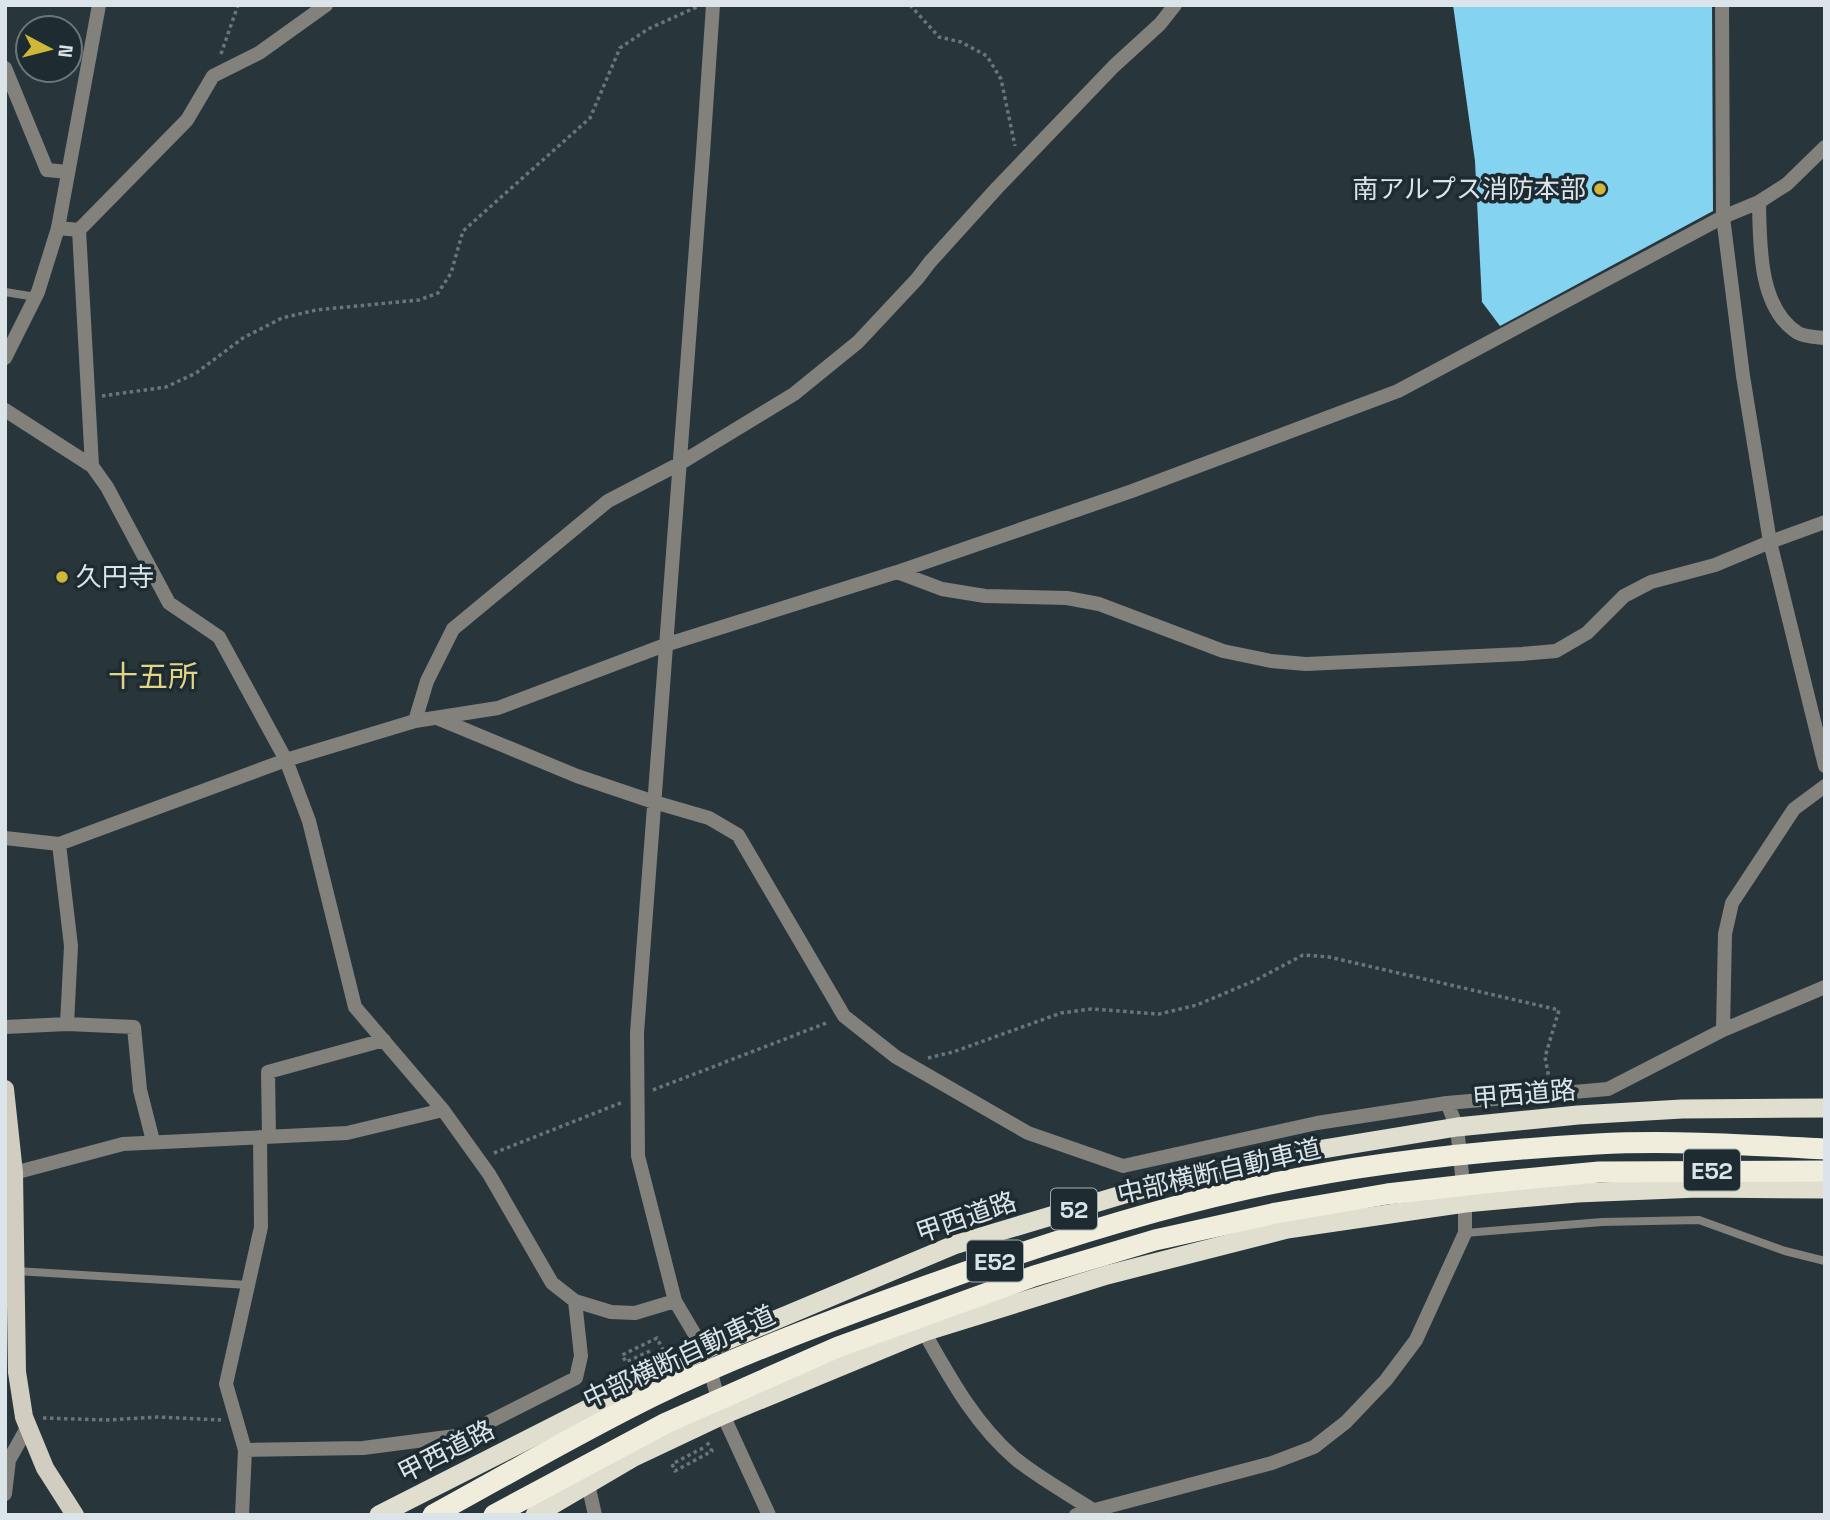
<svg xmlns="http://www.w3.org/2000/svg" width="1830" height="1520" font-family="'Space Grotesk','Noto Sans JP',sans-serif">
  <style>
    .building { fill: #83d3f1 }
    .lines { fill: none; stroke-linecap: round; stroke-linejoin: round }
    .path { stroke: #69757b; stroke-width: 3.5; stroke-dasharray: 3.5 3.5; stroke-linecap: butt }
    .service { stroke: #82817b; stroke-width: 8 }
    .minor { stroke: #82817b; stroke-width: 14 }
    .tertiary { stroke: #82817b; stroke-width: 14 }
    .primary { stroke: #d1cec1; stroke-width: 18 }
    .trunk { stroke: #e0decf; stroke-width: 19 }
    .motorway { stroke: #f0eddd; stroke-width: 21 }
    .poi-dot { fill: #cfb837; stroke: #1e2c31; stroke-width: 2.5 }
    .labels { text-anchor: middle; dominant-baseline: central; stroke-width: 7; stroke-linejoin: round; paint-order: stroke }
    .shield { fill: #1e2c31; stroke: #a2adb1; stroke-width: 2 }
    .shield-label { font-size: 24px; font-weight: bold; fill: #dbe4e8 }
    .poi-label { font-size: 26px; fill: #dbe4e8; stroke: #1e2c31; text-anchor: end }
    .street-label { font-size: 26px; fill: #dbe4e8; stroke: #1e2c31 }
    .quarter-label { font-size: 30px; fill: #e2d485; stroke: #1e2c31 }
  </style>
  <rect width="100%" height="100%" fill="#28363c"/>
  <path class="building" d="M1453 5H1712L1713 211 1500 326 1482 302 1475 161Z"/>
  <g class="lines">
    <path class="path" d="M910 5 939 37 961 42 987 56 1001 79 1015 146
      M221 54 238 5
      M102 396 166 387 196 373 243 338 282 318 316 310 419 300 438 293 451 273 463 231 590 118 620 48 648 29 699 6
      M928 1058 953 1052 1061 1013 1091 1009 1159 1014 1197 1005 1256 980 1303 955 1329 957 1559 1010 1545 1057 1549 1078
      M653 1090 829 1022
      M494 1153 623 1102
      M650 1351 626 1362 622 1355 657 1338 663 1350
      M43 1418 107 1420 158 1417 221 1420
      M703 1448 672 1464 675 1471 712 1451 707 1442"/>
    <path class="service" d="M5 292 36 297
      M1465 1233 1602 1222 1699 1220 1785 1251 1825 1261
      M16 1271 248 1285"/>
    <path class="minor" d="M5 68 47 170 68 172
      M703 153 637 1033 638 1156 675 1301 704 1350 723 1415 769 1515
      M1759 202C1760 243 1758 308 1798 333 1805 337 1817 337 1825 338
      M58 228 79 230 187 120 213 76 259 53 326 5
      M79 230 92 466
      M5 410 92 466 107 487 169 603 219 637 286 760 309 821 355 1007 443 1110 489 1174 552 1283 575 1301 611 1312 635 1313 675 1301
      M897 572 942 589 985 596 1067 598 1099 604 1223 651 1271 661 1306 664 1522 654 1556 651 1587 633 1624 596 1651 582 1715 565 1770 542 1825 522
      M437 718 577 776 654 802 709 818 738 835 844 1016 896 1057 1028 1133 1123 1166 1317 1123 1447 1103 1457 1127 1465 1203V1233L1416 1340 1386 1380 1346 1422 1314 1447 1272 1463 1076 1515
      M415 721 427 681 453 629 608 501 679 464 794 394 858 342 917 279 930 262 997 188 1114 66 1160 24 1175 5
      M5 838 59 844 286 760 415 721 498 708 665 645 897 572 1132 491 1398 391 1723 217 1759 202 1787 184 1825 147
      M59 844 71 946 67 1024
      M5 1027 67 1024 134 1027 140 1090 153 1141
      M1723 1030 1725 934 1732 903 1794 809 1825 786
      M1447 1103 1608 1089 1723 1030 1825 987
      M269 1137 268 1072 384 1040
      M14 1173 123 1144 347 1133 443 1110
      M924 1332C950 1378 976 1426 1017 1460 1042 1480 1072 1496 1099 1514
      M245 1450 363 1448 463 1435 576 1378 581 1356 575 1301
      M588 1484 595 1515
      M5 1494 9 1460 27 1428
      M242 1515 245 1450 226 1384 261 1227 260 1137"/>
    <path class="tertiary" d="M1722 5 1723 217 1743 376 1770 542 1825 766
      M703 153 713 5
      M5 358 38 292 58 228 99 5"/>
    <path class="primary" d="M5 1089 14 1173 17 1372 24 1417 45 1468 75 1515"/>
    <path class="trunk" d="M379 1515 704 1350 954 1245 1175 1179 1311 1151 1457 1127 1578 1115 1682 1109 1825 1108
      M535 1515 632 1458 723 1415 924 1332 1107 1275 1287 1229 1465 1203 1577 1193 1698 1188 1825 1189"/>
    <path class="motorway" d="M433 1515C506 1475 578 1433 653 1396 743 1353 837 1318 932 1284 1079 1231 1229 1185 1385 1164 1455 1154 1526 1148 1597 1144 1673 1140 1749 1145 1825 1149
      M494 1515 666 1423 838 1347 1034 1276 1155 1240 1276 1213 1387 1194 1493 1182 1599 1172 1825 1171"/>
  </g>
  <g class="poi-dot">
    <circle cx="1600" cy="189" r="7"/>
    <circle cx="62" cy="577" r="7"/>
  </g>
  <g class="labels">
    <g class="shield">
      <rect x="1684" y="1149.5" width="56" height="41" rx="5"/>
      <rect x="1051" y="1188.5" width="46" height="41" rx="5"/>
      <rect x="967" y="1240.5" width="56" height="41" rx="5"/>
    </g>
    <g class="shield-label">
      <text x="1712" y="1170">E52</text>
      <text x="1074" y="1209">52</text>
      <text x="995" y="1261">E52</text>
    </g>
    <g class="poi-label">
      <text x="1586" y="189">南アルプス消防本部</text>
      <text x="76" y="577" text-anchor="start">久円寺</text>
    </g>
    <g class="street-label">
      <text transform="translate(1524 1094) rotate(-5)">甲西道路</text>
      <text transform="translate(1219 1171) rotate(-13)">中部横断自動車道</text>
      <text transform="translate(966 1217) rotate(-19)">甲西道路</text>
      <text transform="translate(679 1357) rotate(-25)">中部横断自動車道</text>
      <text transform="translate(446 1451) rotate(-27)">甲西道路</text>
    </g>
    <g class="quarter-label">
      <text x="153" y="676">十五所</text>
    </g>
  </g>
  <rect width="1830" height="1520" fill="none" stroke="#dbe4e8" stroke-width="14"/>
  <g transform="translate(49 49) rotate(97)"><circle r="33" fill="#1e2c31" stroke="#6a767a" stroke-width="2"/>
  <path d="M0-5L12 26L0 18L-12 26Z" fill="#cfb837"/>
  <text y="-10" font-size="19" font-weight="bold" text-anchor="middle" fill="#dbe4e8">N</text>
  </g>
</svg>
